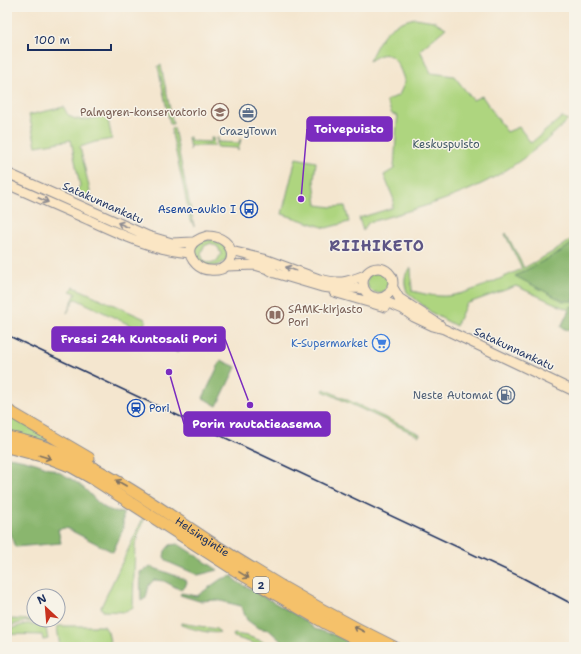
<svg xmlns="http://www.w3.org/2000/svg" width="581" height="654" font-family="'Shantell Sans',sans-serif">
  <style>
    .green { fill: #aed57f; stroke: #64826e; fill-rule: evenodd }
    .forest { fill: #8ab66e; stroke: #527266 }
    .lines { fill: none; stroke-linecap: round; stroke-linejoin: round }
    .secondary-casing { stroke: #888a96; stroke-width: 11 }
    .trunk-casing { stroke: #888a96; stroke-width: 13 }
    .secondary { stroke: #fbe6c4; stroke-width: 9 }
    .trunk { stroke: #f5c16b; stroke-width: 11 }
    .rail { stroke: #1b2f5e; stroke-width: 1.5 }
    .oneway { stroke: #8b8a91 }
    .oneway2 { stroke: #7d7164 }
    .labels { text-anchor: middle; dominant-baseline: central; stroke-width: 3; stroke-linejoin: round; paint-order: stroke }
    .shield { fill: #f7f3e8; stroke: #5d6a87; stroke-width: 1 }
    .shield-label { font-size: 10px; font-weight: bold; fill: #1b2f5e }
    .education-label { font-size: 11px; fill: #785e54; stroke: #f7f3e8; text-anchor: end }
    .service-label { font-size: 11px; fill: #4e5e75; stroke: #f7f3e8 }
    .park-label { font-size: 11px; fill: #405866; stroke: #f7f3e8 }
    .street-label { font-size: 11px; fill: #1b2f5e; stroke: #f7f3e8 }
    .transit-label { font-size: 11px; fill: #164399; stroke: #f7f3e8; text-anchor: end }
    .shop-label { font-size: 11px; fill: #366cbe; stroke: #f7f3e8; text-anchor: end }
    .district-label { font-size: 15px; font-weight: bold; letter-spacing: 1px; fill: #5d5585; stroke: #f7f3e8 }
    .leader { fill: none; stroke: #7b2cbf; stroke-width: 1.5 }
    .callout-dot { fill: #7b2cbf; stroke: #f7f3e8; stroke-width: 1.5 }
    .callout { fill: #7b2cbf; stroke: #7b2cbf; stroke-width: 1.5 }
    .callout-label { font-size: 12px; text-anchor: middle; font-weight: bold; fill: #fff }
  </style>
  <rect width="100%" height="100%" fill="#f7f3e8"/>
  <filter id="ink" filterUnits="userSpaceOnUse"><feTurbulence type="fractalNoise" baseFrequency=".025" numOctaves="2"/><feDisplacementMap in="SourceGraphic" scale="8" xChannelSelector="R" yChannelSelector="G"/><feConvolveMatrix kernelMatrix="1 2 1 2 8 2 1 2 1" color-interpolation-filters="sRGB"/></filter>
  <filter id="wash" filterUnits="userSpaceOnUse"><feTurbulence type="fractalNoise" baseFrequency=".012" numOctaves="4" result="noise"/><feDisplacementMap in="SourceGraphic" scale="16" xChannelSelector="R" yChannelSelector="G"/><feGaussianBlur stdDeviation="0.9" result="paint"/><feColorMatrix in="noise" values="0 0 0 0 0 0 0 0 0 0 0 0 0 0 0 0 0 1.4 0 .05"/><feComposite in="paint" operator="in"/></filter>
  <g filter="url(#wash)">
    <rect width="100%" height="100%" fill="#f4e6cf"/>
    <path class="green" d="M415 18 434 21 446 28 420 50 431 73 454 76 473 100 482 96 507 132 519 127 531 143 562 117 568 120C540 148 507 173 471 189 438 204 402 212 368 223L363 231 359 218 392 208 394 200 384 175 394 169 397 123 398 116 392 114 386 101 399 95 405 82C401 72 396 51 381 55 377 56 373 59 369 61 382 35 386 25 415 18Z
      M161 65V66L173 124H170L158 66Z
      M64 107C70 127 93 118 107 115L112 139 95 142 80 147 92 200 74 193 80 186 71 140 36 146 29 115Z
      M174 128 194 226 190 218 171 129Z
      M188 137H190V141L211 142V138H213L214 146H191L190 150Z
      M217 138H218V142L239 143 240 139H241L238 151 237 148 217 147Z
      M296 158 316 162 314 180 317 205 332 207 345 206 349 222 326 228 282 214Z
      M506 233 524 268 558 249 574 238V333L561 327 569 310 516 286 466 304 456 326 432 313 407 292C404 283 403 274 411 268L412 291C421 293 431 296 440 296 462 298 501 278 522 269L505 234Z
      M213 239 226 247 228 257C223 265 212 270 202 265 199 263 196 257 194 254L195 246 202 241ZM211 243 218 247 221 254 217 261 210 263 203 260 201 253 204 246Z
      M367 282a11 11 0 1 1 22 0a11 11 0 1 1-22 0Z
      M74 287 145 319 146 321 138 334H136L132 331V326L76 299 74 300 67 313 76 293 70 291Z
      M160 331 172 344 178 348 177 353 176 351C169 347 163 343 159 335Z
      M324 389 420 434 419 436 323 391Z
      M7 414 59 445 31 438 7 433Z
      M144 516 145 517 138 535 135 545 133 607 126 612 103 611 101 607Z
      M7 619 40 620H43L44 623 27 621 7 627Z
      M181 623 216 629 220 632C212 635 190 628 181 625Z
      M26 624C31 624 42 624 46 629 47 631 47 636 48 639L43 640 42 635 7 634V630Z
      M59 626H104L108 632 111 647H108L107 643 78 647H60L57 627Z
      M234 634 247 636 279 647H265L234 637 233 635Z"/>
    <path class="forest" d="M574 242V301H563L515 276 560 252Z
      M571 306 574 307V333L561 327Z
      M221 360 236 367 217 406 203 398Z
      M7 457C30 459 62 471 80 485 89 491 95 502 105 508 110 511 117 512 123 513V529L113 552 66 528 58 529 61 543 15 547 7 526Z
      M178 544 218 570 198 575 168 562 164 557 165 551 170 545Z
      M151 567 182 578 187 582 185 587 179 589 164 581 154 580 149 585 146 598 141 601 140 572Z
      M233 576 236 581 300 617 315 629 335 635 359 647H297L281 641 269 630 258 628 247 620 241 606 217 600 199 601 180 595 181 593 197 596 221 579Z"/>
  </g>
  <g filter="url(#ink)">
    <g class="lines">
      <defs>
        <path id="secondary" d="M7 173 148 236 172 243 193 242
          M7 184C34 196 61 208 89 220 121 235 154 250 190 253
          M207 236C237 235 241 273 210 270 205 270 200 268 196 264 183 250 192 240 207 236Z
          M231 251 264 259 319 279C340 284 345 283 365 275
          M227 266 255 265 268 269 275 273 322 287 338 289 359 288 365 290
          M363 283a15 15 0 1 1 30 0a15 15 0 1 1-30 0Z
          M392 286 399 298 440 325
          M334 292 385 307
          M374 297 403 309 414 317 433 326 444 329 574 391"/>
        <g id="trunk">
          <path d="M7 410 89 458"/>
          <path id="s1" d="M7 437C86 452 149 502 215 545 272 582 332 617 394 647"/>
          <path d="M7 447 49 458 72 467 95 480 246 577 325 623 373 647"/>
        </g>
      </defs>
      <use href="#secondary" class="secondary-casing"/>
      <use href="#trunk" class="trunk-casing"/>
      <use href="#secondary" class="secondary"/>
      <use href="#trunk" class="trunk"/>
      <path class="rail" d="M7 335 521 577 574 605"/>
    </g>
    <defs><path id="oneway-shaft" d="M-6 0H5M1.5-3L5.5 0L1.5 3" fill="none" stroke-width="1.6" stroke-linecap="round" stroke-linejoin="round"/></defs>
    <g class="oneway">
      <use href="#oneway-shaft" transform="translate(43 200) rotate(24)"/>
      <use href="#oneway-shaft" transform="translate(123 225) rotate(-156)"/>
      <use href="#oneway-shaft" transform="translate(291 269) rotate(-160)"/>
    </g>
    <g class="oneway2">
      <use href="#oneway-shaft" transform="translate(45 457) rotate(17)"/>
      <use href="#oneway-shaft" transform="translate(121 483) rotate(-150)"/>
      <use href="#oneway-shaft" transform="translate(244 575) rotate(32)"/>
      <use href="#oneway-shaft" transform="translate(359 629) rotate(-152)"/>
    </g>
  </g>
  <defs>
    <symbol id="school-ring" viewBox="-11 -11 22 22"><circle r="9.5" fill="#f7f3e8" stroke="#8d6e63" stroke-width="1.5"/><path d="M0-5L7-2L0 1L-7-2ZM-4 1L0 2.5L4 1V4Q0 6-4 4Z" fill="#8d6e63"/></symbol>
    <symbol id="office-ring" viewBox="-11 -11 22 22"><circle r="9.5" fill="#f7f3e8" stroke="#5c6f8a" stroke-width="1.5"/><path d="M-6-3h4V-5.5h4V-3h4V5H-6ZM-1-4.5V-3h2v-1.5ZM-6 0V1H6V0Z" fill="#5c6f8a"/></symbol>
    <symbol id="bus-ring" viewBox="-11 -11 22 22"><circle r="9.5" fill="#f7f3e8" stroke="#1a4fb4" stroke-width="1.5"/><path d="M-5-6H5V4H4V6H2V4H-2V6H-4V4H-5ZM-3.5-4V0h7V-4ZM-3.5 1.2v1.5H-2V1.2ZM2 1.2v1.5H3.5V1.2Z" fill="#1a4fb4"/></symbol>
    <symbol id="library-ring" viewBox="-11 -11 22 22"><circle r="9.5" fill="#f7f3e8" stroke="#8d6e63" stroke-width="1.5"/><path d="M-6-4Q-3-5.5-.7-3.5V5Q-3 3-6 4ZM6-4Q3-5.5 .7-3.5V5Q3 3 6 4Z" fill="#8d6e63"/></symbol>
    <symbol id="supermarket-ring" viewBox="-11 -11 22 22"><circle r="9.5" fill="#f7f3e8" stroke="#3f7fe0" stroke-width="1.5"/><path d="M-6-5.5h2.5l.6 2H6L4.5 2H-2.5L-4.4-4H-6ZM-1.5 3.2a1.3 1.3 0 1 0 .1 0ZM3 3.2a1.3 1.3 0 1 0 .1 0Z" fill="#3f7fe0"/></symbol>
    <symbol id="fuel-ring" viewBox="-11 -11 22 22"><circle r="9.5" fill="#f7f3e8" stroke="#5c6f8a" stroke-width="1.5"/><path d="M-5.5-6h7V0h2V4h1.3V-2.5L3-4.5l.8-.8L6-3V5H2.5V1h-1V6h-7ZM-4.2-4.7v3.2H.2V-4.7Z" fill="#5c6f8a"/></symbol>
    <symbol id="station-ring" viewBox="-11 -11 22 22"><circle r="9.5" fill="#f7f3e8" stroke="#1a4fb4" stroke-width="1.5"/><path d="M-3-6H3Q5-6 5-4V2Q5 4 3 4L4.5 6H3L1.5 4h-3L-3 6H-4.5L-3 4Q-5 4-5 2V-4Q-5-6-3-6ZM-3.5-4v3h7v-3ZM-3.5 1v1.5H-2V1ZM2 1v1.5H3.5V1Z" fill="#1a4fb4"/></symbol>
  </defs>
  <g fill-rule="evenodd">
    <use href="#school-ring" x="210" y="102" width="20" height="20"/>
    <use href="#office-ring" x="238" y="103" width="20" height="20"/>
    <use href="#bus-ring" x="239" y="199" width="20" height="20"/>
    <use href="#library-ring" x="265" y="305" width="20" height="20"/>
    <use href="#supermarket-ring" x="371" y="333" width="20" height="20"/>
    <use href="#fuel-ring" x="496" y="385" width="20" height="20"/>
    <use href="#station-ring" x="126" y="398" width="20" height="20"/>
  </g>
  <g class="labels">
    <rect class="shield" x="253" y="577" width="16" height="16" rx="3"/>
    <g class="shield-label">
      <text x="261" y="585">2</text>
    </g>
    <g class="education-label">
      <text x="207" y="112">Palmgren-konservatorio</text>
      <text x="288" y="309" text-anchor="start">SAMK-kirjasto<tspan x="288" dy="13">Pori</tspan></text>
    </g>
    <g class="service-label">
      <text x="248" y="131">CrazyTown</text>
      <text x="493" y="395" text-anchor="end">Neste Automat</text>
    </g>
    <g class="park-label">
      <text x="446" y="144">Keskuspuisto</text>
    </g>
    <g class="street-label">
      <text transform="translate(103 203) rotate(24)">Satakunnankatu</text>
      <text transform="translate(514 349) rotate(25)">Satakunnankatu</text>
      <text stroke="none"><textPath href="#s1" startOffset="221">Helsingintie</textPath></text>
    </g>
    <g class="transit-label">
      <text x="236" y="209">Asema-aukio I</text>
      <text x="149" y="408" text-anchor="start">Pori</text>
    </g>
    <g class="shop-label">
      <text x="368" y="343">K-Supermarket</text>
    </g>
    <g class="district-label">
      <text x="377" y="246">RIIHIKETO</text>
    </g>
  </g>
  <path class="leader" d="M301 199L307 129M250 405L225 339M169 372L184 424"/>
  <g class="callout-dot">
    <circle cx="301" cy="199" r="4"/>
    <circle cx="250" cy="405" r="4"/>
    <circle cx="169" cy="372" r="4"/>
  </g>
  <g class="callout">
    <rect x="307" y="117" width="85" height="24" rx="4"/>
    <rect x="52" y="327" width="173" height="24" rx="4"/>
    <rect x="184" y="412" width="146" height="24" rx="4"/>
  </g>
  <g class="callout-label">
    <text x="349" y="133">Toivepuisto</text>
    <text x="139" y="343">Fressi 24h Kuntosali Pori</text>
    <text x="257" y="428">Porin rautatieasema</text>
  </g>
  <rect width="581" height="654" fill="none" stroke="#f7f3e8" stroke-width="24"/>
  <g transform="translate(46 608) rotate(334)"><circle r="19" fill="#f7f3e8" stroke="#9fa5b1"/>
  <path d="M0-3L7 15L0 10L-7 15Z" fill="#c8321e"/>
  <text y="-6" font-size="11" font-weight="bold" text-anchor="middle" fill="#1b2f5e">N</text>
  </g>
  <path d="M28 44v6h83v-6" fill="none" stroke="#1b2f5e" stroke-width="2"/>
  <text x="34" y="44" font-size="12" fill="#1b2f5e" stroke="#f7f3e8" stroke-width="3" paint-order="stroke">100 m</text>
</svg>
